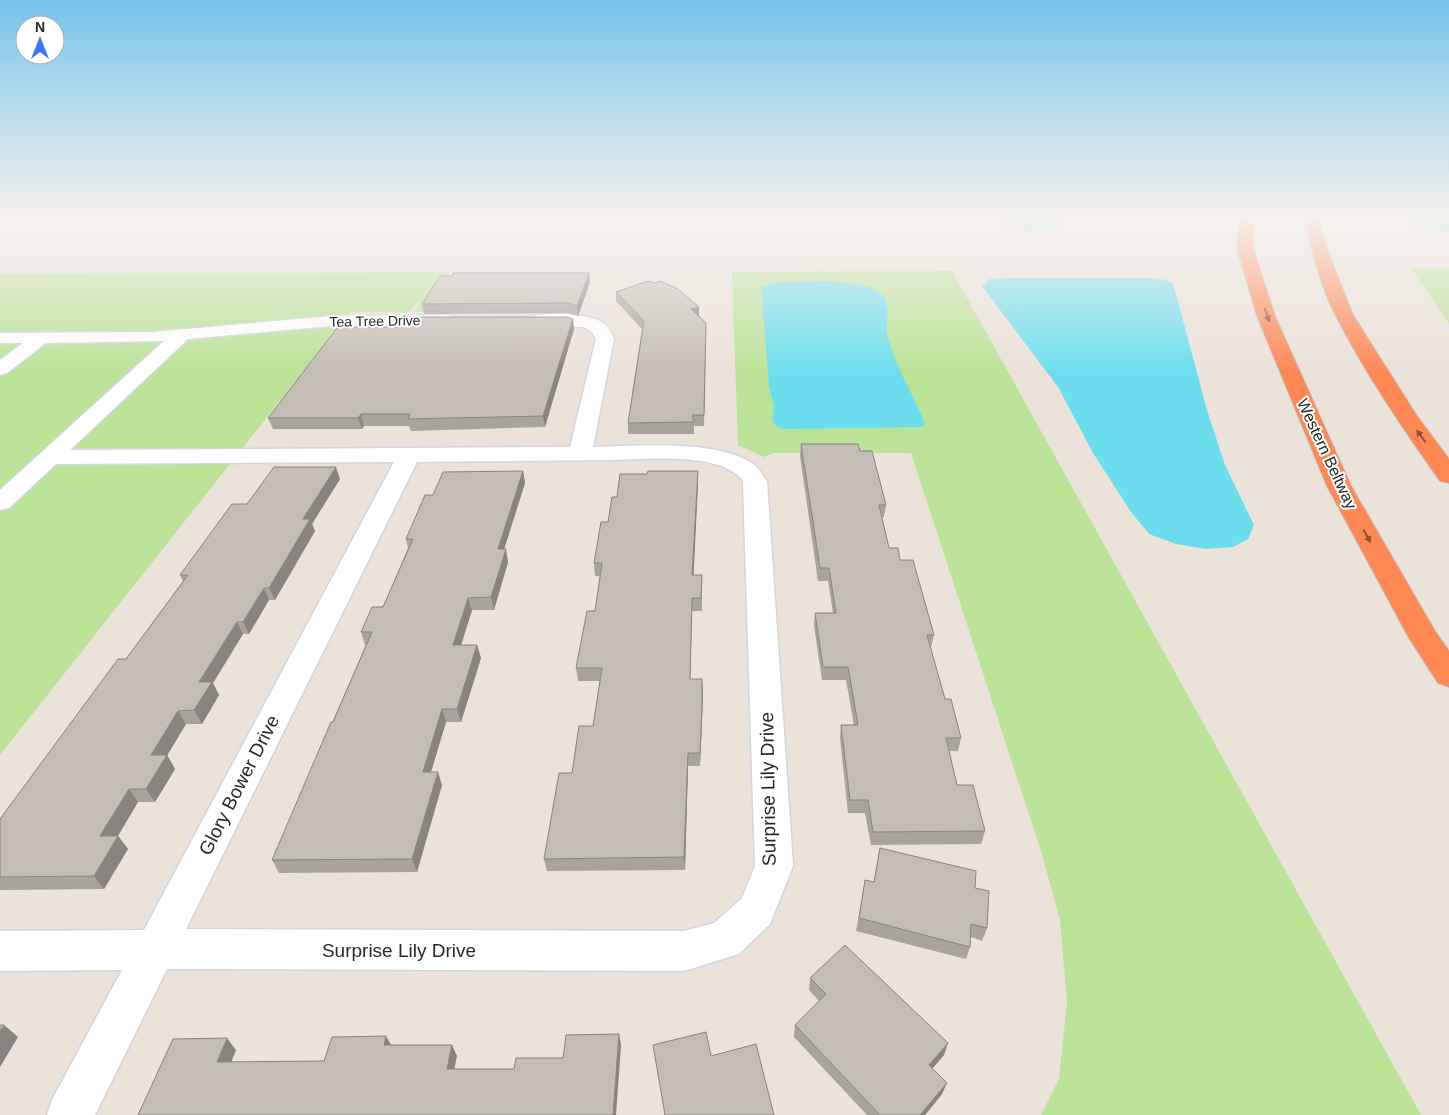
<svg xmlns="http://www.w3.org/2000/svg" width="1449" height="1115" font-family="Helvetica,sans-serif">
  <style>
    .green { fill: #bae396 }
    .water { fill: #6cddef }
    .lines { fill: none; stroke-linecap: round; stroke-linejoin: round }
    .street-casing { stroke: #d0d6e2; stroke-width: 3 }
    .highway-casing { stroke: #c3c3c3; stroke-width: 2 }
    .street { fill: #fff; fill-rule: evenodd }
    .highway { fill: #ff8752; fill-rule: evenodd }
    .wall { fill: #a9a39d }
    .shaded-wall { fill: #89847f }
    .building { fill: #c4bdb6; stroke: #89847f }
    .oneway { fill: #89533b }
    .labels { text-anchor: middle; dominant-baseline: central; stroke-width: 4; stroke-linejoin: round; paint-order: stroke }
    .far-street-label { font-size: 14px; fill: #292929; stroke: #fff }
    .street-label { font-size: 16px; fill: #292929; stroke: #fff }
    .near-street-label { font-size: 19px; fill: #292929; stroke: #fff }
  </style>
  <rect width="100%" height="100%" fill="#ebe2da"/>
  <path class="green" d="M1411 268H1449V324Z
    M952 271 1421 1115H1041L1059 1079 1067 1002 1060 920 1041 851 911 453H773L764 457 738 445 732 272Z
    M450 272 424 312H415L421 303H416L410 312H350L0 755V273Z"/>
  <path class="water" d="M978 217H1080L1045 231 1028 232Z
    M1389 217H1449V233L1417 227Z
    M1007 278H1151L1166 280 1173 283 1207 410 1225 465 1254 525 1248 539 1233 547 1205 549 1176 544 1149 534 1131 512 1093 453 1058 387 982 286 990 279Z
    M832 281C848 283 871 283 883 296 892 306 884 325 888 338 896 368 913 394 925 423L922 427 781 429 775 425 772 420 774 408 769 386 761 287 776 282Z"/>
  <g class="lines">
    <defs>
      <path id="street" d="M447 315 453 316 456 320 453 324 331 326 188 339 70 450 570 447 596 339 592 332 583 327 538 325 532 324 529 320 532 316C548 312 594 313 606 325 610 329 612 335 614 339L593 447C638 446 713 439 752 463 758 467 762 475 767 481L793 866 770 924 739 954 684 971 167 969 95 1115H47L53 1098 122 970 0 971V931L144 930 394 462 56 464 9 508 0 510V490L164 341 46 343 7 373 0 375V360L23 343H0V333L153 332 331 316ZM618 460C650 459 722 452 743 481L755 866 742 898 714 923 684 931 186 929 417 462Z"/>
      <path id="highway" d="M1239 217H1253V248L1275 316 1351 486 1435 631 1449 651V687L1438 683 1409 638 1327 486 1257 316 1237 248Z
        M1305 217H1319L1327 249 1353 315 1417 416 1449 459V483L1440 481C1403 429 1365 373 1336 316 1321 288 1311 249 1305 217Z"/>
    </defs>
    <use href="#street" class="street-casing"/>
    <use href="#highway" class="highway-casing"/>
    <use href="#street" class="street"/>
    <use href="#highway" class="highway"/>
  </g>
  <path class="wall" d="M590 282 578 316 568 313 424 314 422 304Z
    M616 292 699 307V316L706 323 704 426H694V434H628V423L642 329 616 301Z
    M574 329 545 427 411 431 409 426H364L362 429H273L268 418Z
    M801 444 860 451 886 505 884 517H882L889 548 900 560 934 635 931 647H930L945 699 961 738 958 751H949L957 785 985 831 981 844 871 845 865 813H848L840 738 841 725H854L846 680H822L814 626 815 613H833L828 581H818L800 456Z
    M523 471 525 483 504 549 508 562 494 610H472L461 645H477L481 658 461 722H446L431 772 442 785 417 872 279 873 272 860 366 645H365L361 632 383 607 408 548 406 539Z
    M340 479 312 524 315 531 275 600H269L249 634H243L213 683 219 695 202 724H186L167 755 175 769 155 802H138L118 836 128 849 104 889 0 890V819L126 659 183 581 180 575 247 504Z
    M698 483 693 575 702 588V611H692L690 679 703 692 702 722 700 766H688L685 870 547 871 544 859 572 773 593 726 600 681H578L576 668 595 611 600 576H595L594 563 617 497Z
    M880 848 975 888 987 928 982 941 971 937 970 947 966 959 856 931 865 880 874 882Z
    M810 978 944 1055 932 1069 942 1094 925 1115H867L794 1037 795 1025 819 1001 809 990Z"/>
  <path class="shaded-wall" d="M589 273 590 282 578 316 577 306Z
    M699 307V317L691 309Z
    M573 319 574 329 545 427 543 416Z
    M361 414 364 426 362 429 358 418Z
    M336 467 340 479 312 524 315 531 275 600 269 588 303 519Z
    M523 471 525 483 500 562 498 549Z
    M698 471V483L693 588 692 575Z
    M506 549 508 562 494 610 491 597Z
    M264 588 269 600 249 634 243 622Z
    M468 598 472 610 457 658 453 645Z
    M692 598V611L690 692V679Z
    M237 622 243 634 213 683 219 695 202 724 194 710 199 682Z
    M477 645 481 658 461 722 457 709Z
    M702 679 703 692 700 766V753Z
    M442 709 446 722 427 785 423 772Z
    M178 711 186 724 159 769 151 755Z
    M688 753V766L685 870 684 857Z
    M167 755 175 769 155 802 146 789Z
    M438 772 442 785 417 872 412 859Z
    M129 789 138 802 110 849 100 836Z
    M118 836 128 849 104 889 94 876Z
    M4 1025 18 1037 0 1067V1032Z
    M619 1034 621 1045 616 1115H613Z
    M386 1036 393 1048 384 1045Z
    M227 1038 236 1050 227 1073 217 1062Z
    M948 1043 944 1055 925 1077 929 1065Z
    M452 1045 457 1056 452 1080 447 1069Z
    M947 1083 942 1094 925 1115H920Z"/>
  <path class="building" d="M453 273H589L577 306 567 303 422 304 440 276H452Z
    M648 281 654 283 661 281 678 289 699 307 691 309 706 323 704 415H692L694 422 628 423 644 321 616 292Z
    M413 317H567L573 319 543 416 408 419 410 414H361L358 418H268L337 328 406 327Z
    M801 444H858L860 451H872L886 505H879L889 548H898L900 560H913L934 635H927L945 699H951L961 738H946L957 785H973L985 831 873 832 868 800H850L841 725H858L848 667H823L815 613H836L829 568H820Z
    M274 467H336L303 519H310L269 588H264L243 622H237L199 682H212L194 710 178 711 151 755H167L146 789H129L100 836H118L94 876 0 877V819L118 659H126L188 575H180L232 504H247Z
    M523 471 498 549H506L491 597 468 598 453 645H477L457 709H442L423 772H438L412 859 272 860 331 722H333L372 632H361L372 607H383L413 539H406L425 495H433L443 472Z
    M648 471H698L692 575H702L701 598H692L690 679H702V709L700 753H688L684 857 544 859 559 773H572L579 726H593L602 668H576L587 611H595L602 563H594L601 522H608L612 497H617L620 474H647Z
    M880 848 976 871 975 888 989 891 987 928 971 924 970 947 859 918 865 880 874 882Z
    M845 945 948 1043 929 1065 947 1083 920 1115H880L795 1025 826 994 810 978Z
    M0 1025H4L0 1032Z
    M706 1032 711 1056 756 1044 774 1115H665L653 1045Z
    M619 1034 613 1115H138L173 1039 227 1038 217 1062 324 1061 332 1037 386 1036 384 1045H452L447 1069H514L516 1058H563L566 1035Z"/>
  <defs><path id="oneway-solid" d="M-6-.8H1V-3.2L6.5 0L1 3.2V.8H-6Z" transform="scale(1.25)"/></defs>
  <g class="oneway">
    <use href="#oneway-solid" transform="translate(1267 315) rotate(70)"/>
    <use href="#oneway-solid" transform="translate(1421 436) rotate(-126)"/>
    <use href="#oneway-solid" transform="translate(1367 536) rotate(61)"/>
  </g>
  <linearGradient id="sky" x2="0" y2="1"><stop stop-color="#76c4eb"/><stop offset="0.58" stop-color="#f6f2ee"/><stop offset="1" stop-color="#f6f2ee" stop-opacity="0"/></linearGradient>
  <rect width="1449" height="374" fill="url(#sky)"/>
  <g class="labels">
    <g class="far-street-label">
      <text transform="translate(375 321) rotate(-1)">Tea Tree Drive</text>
    </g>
    <g class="street-label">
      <text transform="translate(1327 454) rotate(65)">Western Beltway</text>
    </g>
    <g class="near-street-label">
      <text transform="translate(239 785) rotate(-63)">Glory Bower Drive</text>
      <text transform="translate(768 789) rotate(-91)">Surprise Lily Drive</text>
      <text x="399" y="950">Surprise Lily Drive</text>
    </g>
  </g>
  <g transform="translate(40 40)"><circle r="24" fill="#ffffff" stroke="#a9a9a9"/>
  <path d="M0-4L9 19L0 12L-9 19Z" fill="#3875fb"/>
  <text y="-8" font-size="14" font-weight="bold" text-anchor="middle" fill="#292929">N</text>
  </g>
</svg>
